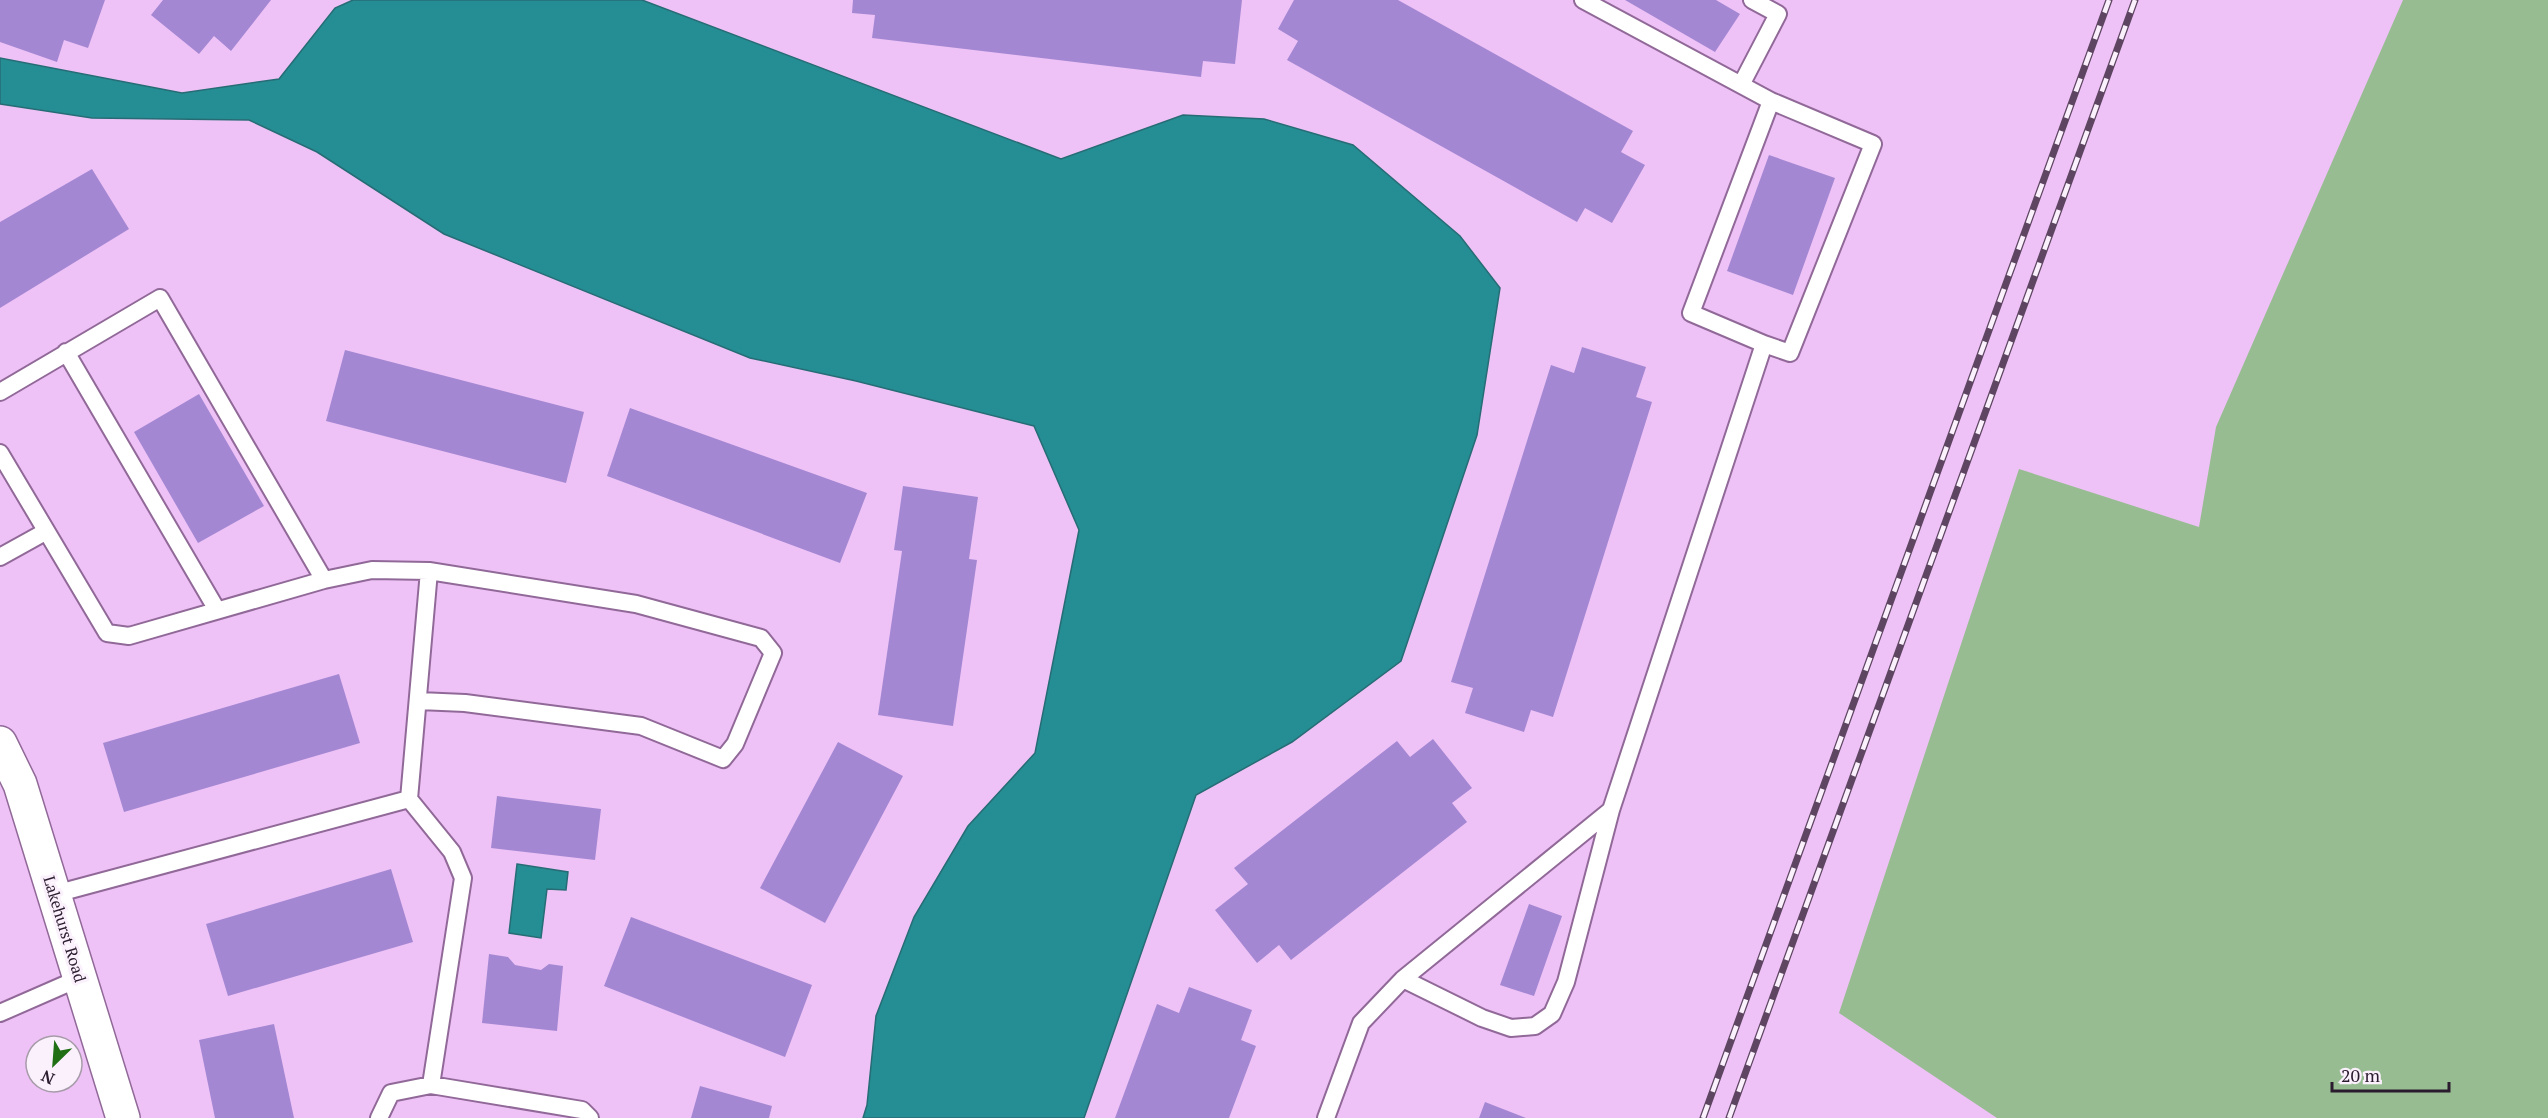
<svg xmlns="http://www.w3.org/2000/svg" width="2548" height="1118" font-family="'PT Serif',serif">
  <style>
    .green { fill: #98bc92 }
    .water { fill: #258e94; stroke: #276c75; stroke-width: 1.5 }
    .building { fill: #a487d3 }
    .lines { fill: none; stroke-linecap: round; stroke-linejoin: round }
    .service-casing { stroke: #916998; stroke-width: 20 }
    .tertiary-casing { stroke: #916998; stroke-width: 36 }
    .service { stroke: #fff; stroke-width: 16 }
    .tertiary { stroke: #fff; stroke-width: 33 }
    .rail-casing { stroke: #5e4662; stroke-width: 7 }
    .rail { stroke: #faf1fc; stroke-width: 4.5; stroke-dasharray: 14; stroke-linecap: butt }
    .labels { text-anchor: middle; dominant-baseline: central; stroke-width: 6; stroke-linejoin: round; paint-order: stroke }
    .street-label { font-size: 16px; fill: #2b1b2e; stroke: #faf1fc }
  </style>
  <rect width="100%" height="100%" fill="#eec2f6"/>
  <path class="green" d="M2403 0H2548V1118H1997L1839 1013 2019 469 2199 527 2216 427Z"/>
  <path class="water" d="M353 0H642L1061 159 1183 115 1264 119 1353 145 1460 236 1500 288 1477 435 1401 661 1292 742 1196 795 1084 1118H863L867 1105 876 1016 914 917 968 826 1035 753 1079 530 1034 426 856 381 750 358 444 234 317 152 249 120 92 118 0 104V58L182 93 279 79 335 8Z
    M517 864 568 872 566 890 547 889 541 938 509 933Z"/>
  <path class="building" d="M0 0H105L88 48 64 40 57 62 0 42Z
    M163 0H271L231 51 214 36 199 54 151 15Z
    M853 0H1242L1235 64 1203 61 1201 77 872 38 875 15 852 13Z
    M1294 0H1398L1633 131 1621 152 1645 165 1612 223 1585 208 1577 222 1287 60 1298 41 1278 29Z
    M1625 0H1716L1740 14 1715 52Z
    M1769 155 1835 178 1793 295 1727 271Z
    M92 169 129 229 0 308V222Z
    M1582 347 1646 367 1636 397 1652 402 1553 717 1531 710 1524 732 1465 713 1473 688 1451 682 1551 365 1574 373Z
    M345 350 584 412 566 483 326 421Z
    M199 394 264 506 198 543 134 432Z
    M630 408 867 493 840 563 607 476Z
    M903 486 978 497 969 559 977 560 953 726 878 715 902 551 894 550Z
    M339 674 360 743 124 812 103 743Z
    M1433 739 1472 788 1452 803 1467 822 1291 960 1279 945 1257 963 1215 910 1248 884 1234 868 1397 741 1410 757Z
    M838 742 903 776 825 923 760 888Z
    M497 796 601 809 595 860 491 848Z
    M391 869 413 942 228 996 206 924Z
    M1529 904 1562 916 1534 996 1500 985Z
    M631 917 812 985 785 1057 604 986Z
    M489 954 508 957 515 965 541 970 549 964 563 966 557 1031 482 1023Z
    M1189 987 1252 1010 1241 1040 1256 1046 1229 1118H1115L1157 1004 1179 1013Z
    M274 1024 294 1118H215L199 1040Z
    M700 1086 772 1106 769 1118H691Z
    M1485 1102 1526 1118H1479Z"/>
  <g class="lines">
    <defs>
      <path id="service" d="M1741 85 1778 14 1752 0
        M1764 344 1790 353 1873 144 1771 101
        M66 352 217 610
        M0 392 160 298 324 580
        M0 453 107 633 129 636 324 580 372 570 429 571
        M0 557 45 532
        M409 799 429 571 636 604 761 638 773 653 735 744 723 759 641 726 465 703 419 701
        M55 894 409 799 452 852 463 878 431 1085
        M1403 979 1482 1018 1511 1028 1535 1026 1552 1014 1566 982 1611 810
        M0 1013 80 978
        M379 1118 391 1093 431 1085 582 1110 590 1118
        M1326 1118 1361 1023 1403 979 1611 810 1764 344 1691 313 1771 101 1583 0"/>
      <path id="tertiary" d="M0 743 20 784 123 1118"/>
    </defs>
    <use href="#service" class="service-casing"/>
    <use href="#tertiary" class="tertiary-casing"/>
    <use href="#service" class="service"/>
    <use href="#tertiary" class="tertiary"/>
    <defs>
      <path id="rail" d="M1703 1118 2109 0
        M1729 1118 2135 0"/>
    </defs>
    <use href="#rail" class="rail-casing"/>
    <use href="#rail" class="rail"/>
  </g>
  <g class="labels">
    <g class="street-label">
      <text transform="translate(65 929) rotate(73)">Lakehurst Road</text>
    </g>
  </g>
  <g transform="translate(54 1064) rotate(205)"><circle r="28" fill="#faf1fc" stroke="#a79baa" stroke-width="1.5"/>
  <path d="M0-4.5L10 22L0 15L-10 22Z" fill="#206f15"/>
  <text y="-9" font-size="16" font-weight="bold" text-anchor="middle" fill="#2b1b2e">N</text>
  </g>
  <path d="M2332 1082v9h117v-9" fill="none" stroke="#2b1b2e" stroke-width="3"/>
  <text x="2341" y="1082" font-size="18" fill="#2b1b2e" stroke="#faf1fc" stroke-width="4.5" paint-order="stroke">20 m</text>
</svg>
